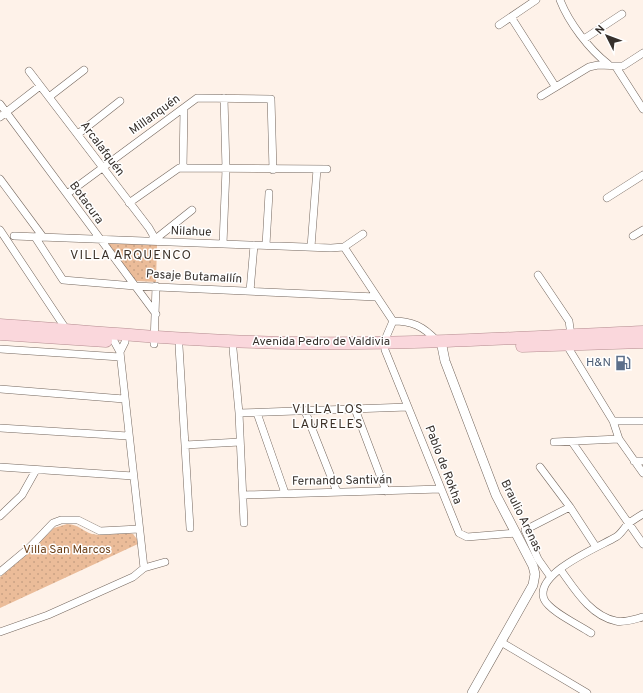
<svg xmlns="http://www.w3.org/2000/svg" width="643" height="693" font-family="Overpass,sans-serif">
  <style>
    .park { fill: url(#park-dots) }
    .lines { fill: none; stroke-linecap: round; stroke-linejoin: round }
    .minor-casing { stroke: #74675e; stroke-width: 8 }
    .tertiary-casing { stroke: #74675e; stroke-width: 10 }
    .primary-casing { stroke: #b38c8f; stroke-width: 13 }
    .minor { stroke: #fff; stroke-width: 7 }
    .tertiary { stroke: #fff; stroke-width: 9 }
    .primary { stroke: #fad7dc; stroke-width: 12 }
    .labels { text-anchor: middle; dominant-baseline: central; stroke-width: 3; stroke-linejoin: round; paint-order: stroke }
    .street-label { font-size: 12px; fill: #36302c; stroke: #fff }
    .service-label { font-size: 12px; fill: #4e5e75; stroke: #fff; text-anchor: end }
    .park-label { font-size: 12px; fill: #6c3f17; stroke: #fff }
    .neighbourhood-label { font-size: 13px; letter-spacing: 1px; fill: #3d3229; stroke: #fff }
  </style>
  <defs>
    <pattern id="park-dots" width="8" height="8" patternUnits="userSpaceOnUse"><rect width="8" height="8" fill="#ebbc99"/><path d="M2 2h.1M6 6h.1" fill="none" stroke="#caa284" stroke-width="1.8" stroke-linecap="round"/></pattern>
  </defs>
  <rect width="100%" height="100%" fill="#fef2e9"/>
  <path class="park" d="M106 243 157 245 156 282 136 281Z
    M67 524C80 525 82 531 92 534 106 537 120 532 133 534L140 543 0 608V577L31 551 54 528Z"/>
  <g class="lines">
    <defs>
      <path id="minor" d="M560 0C569 23 589 49 608 64
        M511 17 555 86
        M499 25 536 0
        M584 39 622 14
        M616 67 643 109
        M29 71 149 228 153 235V241
        M541 96 589 67 598 65 623 66 643 53
        M49 97 84 70
        M0 104 156 314
        M0 117 40 86
        M78 134 120 101
        M183 168 184 108
        M0 179 43 237
        M67 194 197 98 271 99 273 170
        M607 198 643 175
        M129 203 179 168 327 169
        M0 230 66 329
        M14 236 331 248 344 247 363 234
        M633 236 643 230
        M35 237 63 280 135 286 376 297
        M153 241 192 210
        M223 244 226 169 224 98
        M266 245 269 193
        M311 247 317 169
        M344 247 393 321
        M538 275 569 321 571 335
        M250 291 254 245
        M393 321C412 321 423 326 437 341
        M114 341 120 352 144 568
        M384 342 393 321
        M154 344 156 286
        M566 344 613 421 619 439 643 473
        M179 346 190 528
        M0 349 120 357
        M233 349 239 413 244 523
        M385 350 459 533 467 537 516 533
        M120 352 125 342
        M0 389 124 399
        M355 409 386 491
        M305 411 337 492
        M239 413 408 407
        M257 413 285 493
        M613 421H643
        M0 428 128 436
        M554 442 619 439
        M572 442 643 544
        M185 445 240 442
        M634 461H643
        M0 467 133 476
        M540 467 570 507 596 547
        M243 495 441 489
        M0 516 22 495 36 470
        M560 569C574 588 590 616 616 621 624 623 635 619 643 617
        M0 572 30 547 53 523 61 520H78L100 531 139 529
        M550 576 538 559 525 530 570 507
        M0 632 48 615 133 577 144 568 165 562
        M591 633C579 625 549 611 544 599 534 573 599 547 616 537 621 534 624 528 628 524 633 520 638 517 643 514
        M501 642 587 693"/>
      <path id="tertiary" d="M441 341 445 361 496 495 533 566 535 574 533 585 472 693"/>
      <path id="primary" d="M0 325C99 332 198 342 297 343 412 345 528 337 643 332
        M0 334 106 341
        M522 346 643 342"/>
    </defs>
    <use href="#minor" class="minor-casing"/>
    <use href="#tertiary" class="tertiary-casing"/>
    <use href="#primary" class="primary-casing"/>
    <use href="#minor" class="minor"/>
    <use href="#tertiary" class="tertiary"/>
    <use href="#primary" class="primary"/>
  </g>
  <defs>
    <symbol id="fuel-bare" viewBox="-9 -9 18 18"><path d="M-5.5-6h7V0h2V4h1.3V-2.5L3-4.5l.8-.8L6-3V5H2.5V1h-1V6h-7ZM-4.2-4.7v3.2H.2V-4.7Z" fill="#5c6f8a" stroke="#fff" stroke-width="2.5" paint-order="stroke"/></symbol>
  </defs>
  <g fill-rule="evenodd">
    <use href="#fuel-bare" x="612" y="352" width="22" height="22"/>
  </g>
  <g class="labels">
    <g class="street-label">
      <text transform="translate(155 115) rotate(-36)">Millanquén</text>
      <text transform="translate(102 149) rotate(53)">Arcalafquén</text>
      <text transform="translate(86 203) rotate(54)">Botacura</text>
      <text transform="translate(191 232) rotate(2)">Nilahue</text>
      <text transform="translate(194 277) rotate(3)">Pasaje Butamallín</text>
      <text x="321" y="342">Avenida Pedro de Valdivia</text>
      <text transform="translate(443 465) rotate(69)">Pablo de Rokha</text>
      <text transform="translate(342 481) rotate(-1)">Fernando Santiván</text>
      <text transform="translate(521 516) rotate(64)">Braulio Arenas</text>
    </g>
    <g class="service-label">
      <text x="611" y="363">H&amp;N</text>
    </g>
    <g class="park-label">
      <text x="67" y="550">Villa San Marcos</text>
    </g>
    <g class="neighbourhood-label">
      <text x="131" y="256">VILLA ARQUENCO</text>
      <text x="328" y="410">VILLA LOS<tspan x="328" dy="15">LAURELES</tspan></text>
    </g>
  </g>
  <g transform="translate(607 36) rotate(312)" stroke="#ffffff" stroke-width="3" paint-order="stroke">
  <path d="M0-3L7 15L0 10L-7 15Z" fill="#36302c"/>
  <text y="-6" font-size="11" font-weight="bold" text-anchor="middle" fill="#36302c">N</text>
  </g>
</svg>
